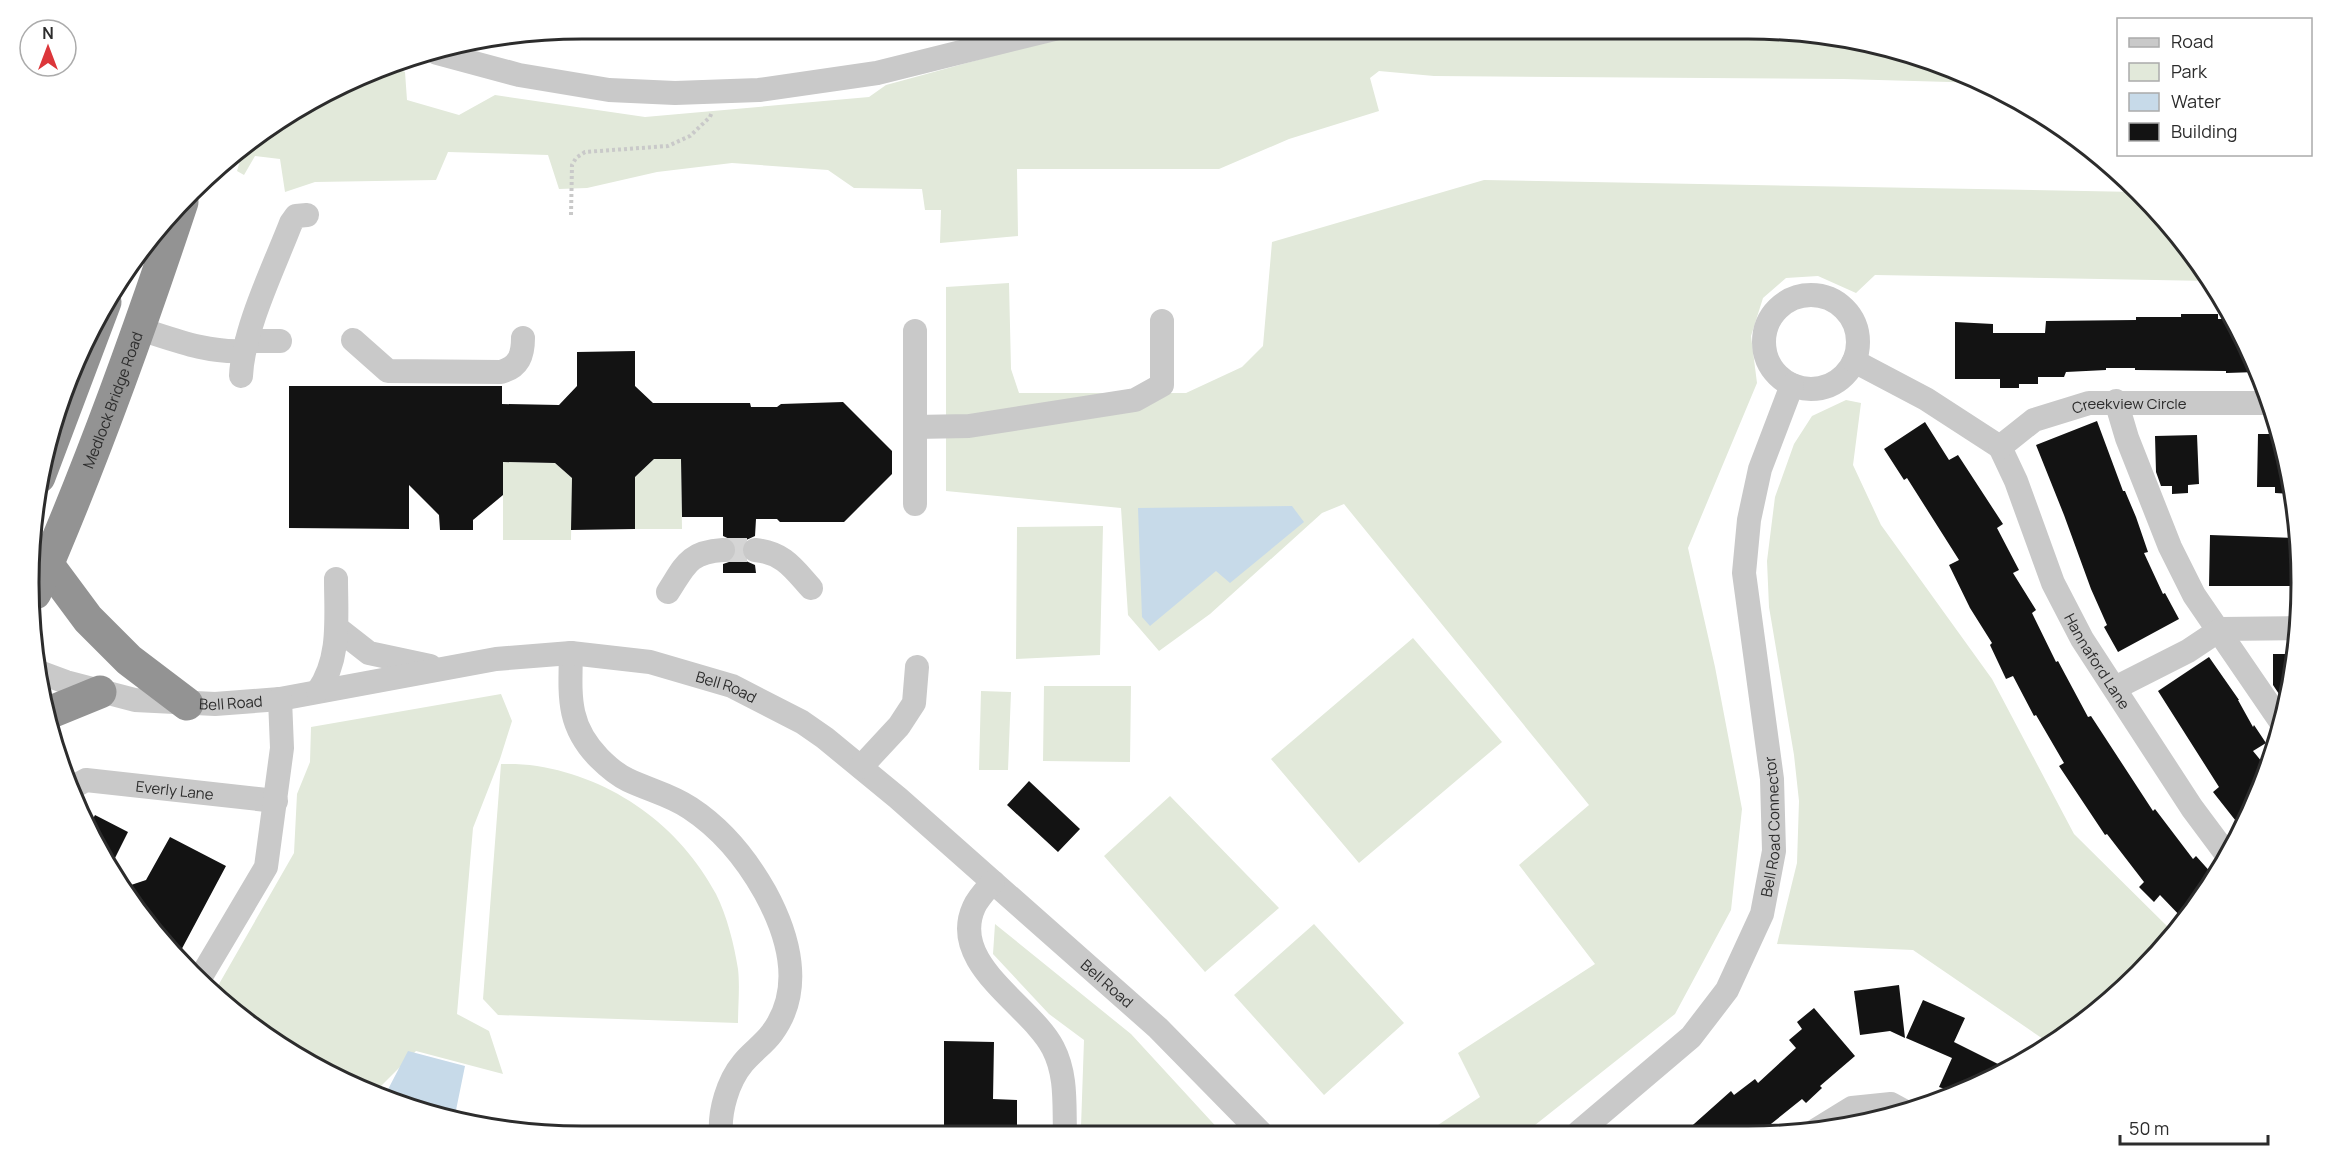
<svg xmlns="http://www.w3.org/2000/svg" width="2330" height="1165" font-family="Manrope,sans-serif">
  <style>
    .green { fill: #e2e9da }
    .water { fill: #c7dae9 }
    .building { fill: #131313 }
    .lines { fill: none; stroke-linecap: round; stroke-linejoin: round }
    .minor-tunnel { stroke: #d5d5d5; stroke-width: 24; stroke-dasharray: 24 12; stroke-linecap: butt }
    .path { stroke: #c9c9c9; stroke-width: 4; stroke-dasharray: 3 3; stroke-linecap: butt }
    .minor { stroke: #c9c9c9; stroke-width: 24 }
    .highway { stroke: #939393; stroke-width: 33 }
    .labels { text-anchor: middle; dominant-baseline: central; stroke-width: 6; stroke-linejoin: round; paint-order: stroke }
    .street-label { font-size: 15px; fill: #2c2c2c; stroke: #fff }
    .rim { fill: none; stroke: #2c2c2c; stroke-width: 3 }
  </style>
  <rect width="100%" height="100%" fill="#fff"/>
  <path class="green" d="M1091 29 1783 30 1891 47 1985 83 1843 79 1434 76 1379 71 1370 78 1379 111 1289 139 1219 169H1017L1018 236 940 243 941 210H925L922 189 854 188 828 170 732 163 657 172 587 188 559 189 548 155 448 152 436 180 315 182 285 192 280 159 255 156 244 175 237 171 245 143 390 65 405 72 407 100 459 115 495 95 645 117 869 97 886 85Z
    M1484 180 2137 192 2164 217 2210 281 1875 275 1856 293 1818 276 1786 278 1763 298 1751 336 1757 383 1688 548 1715 667 1742 809 1731 910 1675 1014 1525 1133H1426L1480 1097 1458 1053 1595 964 1519 865 1589 805 1344 504 1322 513 1210 614 1159 651 1128 615 1121 508 946 491V287L1009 283 1011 369 1019 393H1186L1242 367 1263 346 1272 242Z
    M1846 400 1861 403 1853 465 1881 525 1992 679 2074 834 2174 933 2084 1022 2049 1043 1913 950 1777 944 1797 863 1799 801 1794 755 1769 607 1767 561 1775 497 1794 444 1812 416Z
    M654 459H681L682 529H635V477Z
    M503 462 555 463 572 478 571 540H503Z
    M1103 526 1100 655 1016 659 1017 527Z
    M1413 638 1502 742 1359 863 1271 759Z
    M1044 686H1131L1130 762 1043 761Z
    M981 691 1011 692 1008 770H979Z
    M501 694 512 721 500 759 473 828 457 1014 489 1031 503 1074 416 1051 374 1093 338 1080 215 991 294 853 297 794 310 762 311 727Z
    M501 764C513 764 525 764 537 766 613 778 680 826 716 894 727 916 734 944 738 969 740 986 738 1006 738 1023L498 1015 483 999Z
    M1170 796 1279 908 1205 972 1104 856Z
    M995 924 1131 1034 1222 1133 1110 1134 1081 1127 1084 1040 1049 1014 993 954Z
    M1314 924 1404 1023 1324 1095 1234 995Z"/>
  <path class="water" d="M1292 506 1304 522 1230 583 1216 571 1150 626 1142 617 1138 508Z
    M408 1051 465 1066 454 1120 439 1118 384 1097Z"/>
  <path class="building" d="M2181 314H2218V319H2233L2257 372 2226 373V371L2135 370V368H2106V370L2066 372 2064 377H2038V384H2019V388H2000V379H1955V322L1993 324V333H2045L2046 321 2136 320V317H2181Z
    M635 351V386L653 403H750L751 407H777L781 404 843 402 892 451V474L844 522H780L777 519H756L755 536 744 541 741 548 746 561 755 565 756 573H723V564L732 561 737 549 734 541 723 536V517H682L681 459H654L635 477V529L571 530 572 478 555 463 503 462V495L473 520V530H440L439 515 409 485V529L289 528V386H502V404L559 405 577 386V352Z
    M2097 421 2123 491H2125L2136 517 2148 552 2144 553 2163 594 2165 593 2179 619 2118 652 2104 627 2107 625 2091 589 2064 515 2036 445Z
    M1925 422 1949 460 1958 455 2003 524 1997 528 2019 570 2013 573 2036 610 2032 613 2056 662 2058 661 2088 717 2091 716 2153 811 2155 809 2193 859 2196 856 2214 876 2185 921 2160 895 2154 902 2139 887 2144 882 2107 834 2105 835 2059 766 2064 763 2036 715 2034 716 2013 676 2006 679 1990 645 1992 643 1970 608 1949 565 1959 560 1907 478 1904 480 1884 449Z
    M2258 434H2279L2293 494 2275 493V487H2257Z
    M2197 435 2199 484 2188 485V493L2172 494V486H2161L2156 472 2155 436Z
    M2210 535 2294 538 2293 586H2209Z
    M2273 654H2295L2287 700H2283L2273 685Z
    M2209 657 2239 700H2238L2253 727 2254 725 2266 743 2253 751 2267 768 2243 830 2213 792 2219 787 2158 691Z
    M1029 781 1080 829 1058 852 1007 805Z
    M95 815 128 832 112 864 87 830Z
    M170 837 226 866 178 956 128 886 146 880Z
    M1899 985 1905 1038 1890 1031 1860 1035 1854 991Z
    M1923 1000 1965 1018 1954 1042 2006 1068 1959 1094 1939 1087 1952 1058 1906 1038Z
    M1814 1008 1855 1056 1820 1086 1822 1088 1806 1103 1802 1099 1761 1132H1685L1731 1091 1734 1095 1755 1079 1758 1083 1796 1048 1789 1040 1802 1029 1797 1022Z
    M944 1041 994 1042 993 1099 1017 1100V1134H944Z"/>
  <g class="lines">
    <path class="minor-tunnel" d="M723 550H755"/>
    <path class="path" d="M571 215 572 165 576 158 585 152 668 146 690 136 710 117 712 112"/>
    <g class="minor">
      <path d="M437 53 519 75 609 90 675 93 759 90 877 73 1054 29"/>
      <circle cx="1811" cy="342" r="47"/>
      <path d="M140 329C175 340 207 353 244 351"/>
      <path d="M353 340 388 371 501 372C519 367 523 355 523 338"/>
      <path d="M247 341H280"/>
      <path d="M1854 361 1926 399 2000 447"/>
      <path d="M241 376C243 330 274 267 291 223L296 216 307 215"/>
      <path d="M2116 401 2127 438 2170 547 2194 595 2283 725"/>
      <path d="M915 427 969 426 1135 400 1162 385V321"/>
      <path id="s1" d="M2000 447 2016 481 2053 583 2082 639 2192 808 2227 855"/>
      <path id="s2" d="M2000 447 2034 420 2089 403H2272"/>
      <path d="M915 504V331"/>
      <path d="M755 550C784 553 793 568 811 588"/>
      <path d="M668 592C685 566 688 552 723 550"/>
      <path d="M337 628 369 653 430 666"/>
      <path d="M571 653C570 697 567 725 599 758 608 767 617 775 628 780 649 790 671 795 690 808 722 829 747 860 765 892 789 936 804 990 772 1033 764 1044 752 1052 743 1063 728 1081 719 1111 721 1135"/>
      <path id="s3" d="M39 672 66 682 135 700 215 704 280 699 496 659 571 653 650 662 732 686 802 722 825 738 898 798 1158 1028 1261 1133"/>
      <path d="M2115 688 2188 651 2221 629 2299 628"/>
      <path d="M318 691C341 658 336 618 336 579"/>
      <path d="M861 767 899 726 914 703 917 667"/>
      <path id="s4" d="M73 787 86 780 276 801"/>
      <path d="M993 882C986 890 978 898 974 907 948 964 1031 1005 1053 1048 1067 1075 1064 1104 1065 1134"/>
      <path d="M199 980 266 867 282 748 280 699"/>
      <path id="s5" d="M1579 1132 1691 1037 1727 990 1762 914 1774 851 1772 779 1744 573 1749 520 1760 469 1792 385"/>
      <path d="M1813 1132 1852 1108 1891 1104 1902 1110"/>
    </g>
    <g class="highway">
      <path d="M39 477 105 302"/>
      <path d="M48 565 88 619 129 660 187 704"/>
      <path id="s6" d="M35 593C91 465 138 335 182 202"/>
      <path d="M51 712 100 692"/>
    </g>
  </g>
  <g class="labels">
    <g class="street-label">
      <text stroke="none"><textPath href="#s6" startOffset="208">Medlock Bridge Road</textPath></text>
      <text stroke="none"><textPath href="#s2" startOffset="141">Creekview Circle</textPath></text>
      <text stroke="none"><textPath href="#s1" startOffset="236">Hannaford Lane</textPath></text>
      <text stroke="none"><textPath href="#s3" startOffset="700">Bell Road</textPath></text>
      <text stroke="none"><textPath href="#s3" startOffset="196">Bell Road</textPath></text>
      <text stroke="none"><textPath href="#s4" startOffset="104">Everly Lane</textPath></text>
      <text stroke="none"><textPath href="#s5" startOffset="378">Bell Road Connector</textPath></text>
      <text stroke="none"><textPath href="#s3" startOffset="1186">Bell Road</textPath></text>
    </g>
  </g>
  <path d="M0 0H2330V1165H0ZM582 39H1748A543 543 0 0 1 2291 582V583A543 543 0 0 1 1748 1126H582A543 543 0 0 1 39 583V582A543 543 0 0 1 582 39Z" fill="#fff" fill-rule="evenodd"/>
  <path class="rim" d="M582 39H1748A543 543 0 0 1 2291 582V583A543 543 0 0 1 1748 1126H582A543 543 0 0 1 39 583V582A543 543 0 0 1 582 39Z"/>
  <rect x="2117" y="18" width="195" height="138" fill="#ffffff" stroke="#ababab" stroke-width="1.5"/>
  <rect x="2129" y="38" width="30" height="9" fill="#c9c9c9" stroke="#ababab" stroke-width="1.5"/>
  <text x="2171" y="48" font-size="18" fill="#2c2c2c">Road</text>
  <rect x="2129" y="63" width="30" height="18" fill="#e2e9da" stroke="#ababab" stroke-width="1.5"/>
  <text x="2171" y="78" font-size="18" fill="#2c2c2c">Park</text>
  <rect x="2129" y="93" width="30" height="18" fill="#c7dae9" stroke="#ababab" stroke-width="1.5"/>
  <text x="2171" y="108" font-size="18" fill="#2c2c2c">Water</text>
  <rect x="2129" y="123" width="30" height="18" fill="#131313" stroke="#ababab" stroke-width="1.5"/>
  <text x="2171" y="138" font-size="18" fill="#2c2c2c">Building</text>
  <g transform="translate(48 48)"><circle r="28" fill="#ffffff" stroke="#ababab" stroke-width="1.5"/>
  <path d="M0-4.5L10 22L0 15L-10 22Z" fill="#dc363a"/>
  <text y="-9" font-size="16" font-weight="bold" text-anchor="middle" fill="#2c2c2c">N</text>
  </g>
  <path d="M2120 1135v9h148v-9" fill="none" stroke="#2c2c2c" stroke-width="3"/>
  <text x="2129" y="1135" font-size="18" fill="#2c2c2c" stroke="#ffffff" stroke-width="4.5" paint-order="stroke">50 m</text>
</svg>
